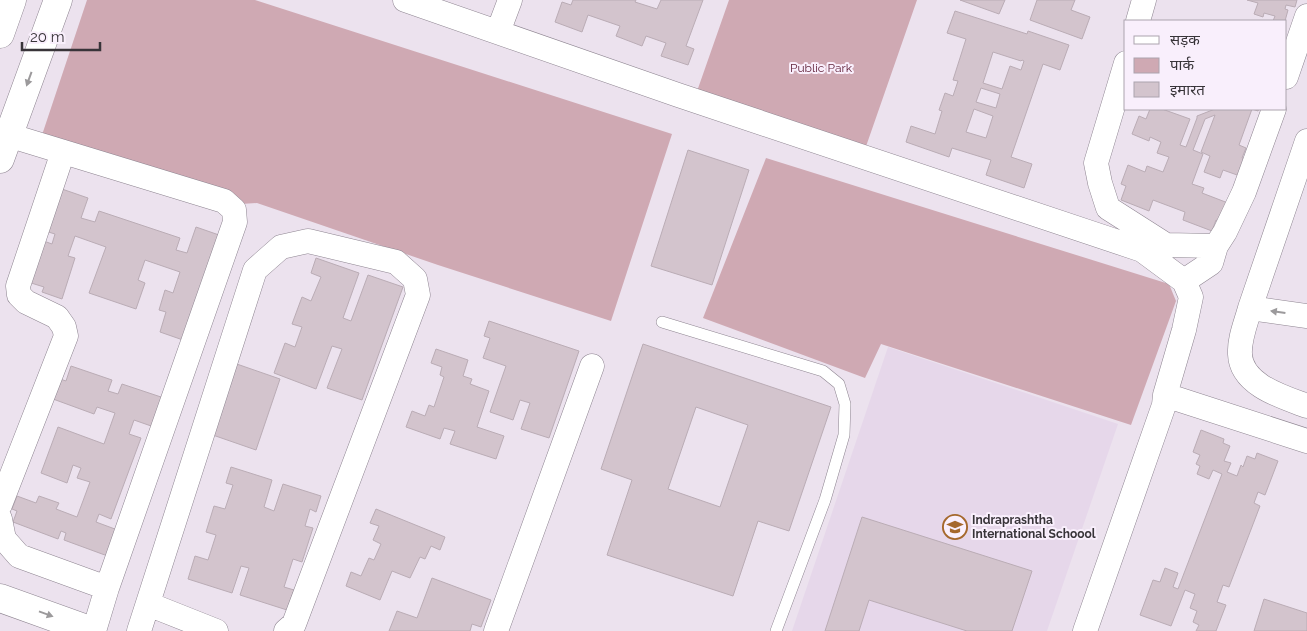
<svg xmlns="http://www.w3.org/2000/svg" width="1307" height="631" font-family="Raleway,'Noto Sans Devanagari',sans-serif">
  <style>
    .built { fill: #e6d7ea }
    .green { fill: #cfa9b3 }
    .building { fill: #d3c4cd; stroke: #baacb5; fill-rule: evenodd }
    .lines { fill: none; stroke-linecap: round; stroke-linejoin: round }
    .lane-casing { stroke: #8e8591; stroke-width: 12 }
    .street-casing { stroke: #8e8591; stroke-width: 25 }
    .secondary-casing { stroke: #8e8591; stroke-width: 29 }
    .lane { stroke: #fff; stroke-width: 11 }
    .street { stroke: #fff; stroke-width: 24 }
    .secondary { stroke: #fff; stroke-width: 28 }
    .oneway { fill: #9c9a9c }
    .labels { text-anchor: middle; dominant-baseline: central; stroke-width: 4; stroke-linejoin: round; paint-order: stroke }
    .park-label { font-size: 12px; fill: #5d1d35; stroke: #f9effc }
    .poi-label { font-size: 12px; font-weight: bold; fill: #383439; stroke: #f9effc; text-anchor: start }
  </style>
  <rect width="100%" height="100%" fill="#ece2ee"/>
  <path class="built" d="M888 347 1118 424 1047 631H792Z"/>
  <path class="green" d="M87 0H255L672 134 611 321 438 265 257 203 241 204 41 138Z
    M729 0H917L863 155 695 97Z
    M766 158 1169 284 1176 301 1131 425 881 344 865 378 703 318Z"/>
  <path class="building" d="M573 0H636L635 2 657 9 661 0H703L686 46 694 49 688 65 661 56 666 43 646 36 642 46 616 36 620 26 588 15 582 32 555 22 562 2 571 5Z
    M960 0H1005L999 14Z
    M1037 0H1075L1071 10 1090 17 1082 39 1030 20Z
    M1247 0H1297L1295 7 1286 5 1285 9 1288 10 1285 21H1273L1275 16 1264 13 1263 17 1254 14 1258 3Z
    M955 11 1027 34 1028 31 1069 45 1060 70 1043 64 1011 157 1032 164 1024 188 986 175 991 160 952 148 949 157 906 142 911 126 935 134 942 111 939 110 945 93 953 96 958 81 953 80 966 39 947 33ZM993 52 1021 61 1022 60 1024 61 1021 70 1010 66 1002 89 983 83ZM981 88 1000 94 996 108 976 102ZM974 109 993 116 986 138 966 132Z
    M1150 109H1162L1190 119 1180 145 1186 147 1197 118V116L1215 109H1259L1258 111 1252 109 1239 145 1246 148 1242 158 1246 159 1240 176 1223 170 1220 178 1204 172 1210 156 1201 152 1215 115 1205 119 1193 150 1203 154 1192 184 1204 188 1202 193 1228 203 1224 223 1216 220 1212 231 1183 220 1185 212 1153 200 1149 211 1121 200 1126 186 1121 184 1128 165 1145 172 1147 166 1163 172 1169 157 1157 153 1161 142 1150 137 1149 141 1132 134 1139 116 1146 119Z
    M688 150 749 170 712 285 651 266Z
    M59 188 88 198 81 218 95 222 99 211 180 238 176 250 187 253 196 227 219 235 183 340 160 332 166 312 159 310 165 290 173 293 180 272 145 260 138 280 145 283 136 309 89 293 106 247 75 236 68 256 75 258 62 299 42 292 44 287 28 282 41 240 52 244 55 234 45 231Z
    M316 258 359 273 343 318 351 321 368 275 403 287 362 400 327 388 342 349 332 346 316 389 274 373 285 343 295 347 302 327 292 324 302 297 311 301 321 277 311 273Z
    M489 321 579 351 549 438 521 429 530 403 520 400 513 420 490 412 506 366 483 358 490 338 484 336Z
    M643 344 831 407 789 531 758 521 733 596 607 555 632 480 601 469ZM696 407 748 425 720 507 668 489Z
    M436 349 468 360 463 376 472 379 470 384 489 391 477 427 504 436 496 459 450 444 455 431 444 428 440 439 406 427 412 411 425 416 429 405 434 407 444 377 440 375 442 367 431 363Z
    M231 362 280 379 256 450 207 433Z
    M71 366 112 380 108 391 118 394 122 384 164 398 154 427 134 420 129 434 141 438 111 519 99 514 96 522 123 532 113 558 64 540 66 533 61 531 58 539 13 522 17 511 12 509 17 496 36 503 39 496 59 503 56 509 77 517 90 482 77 478 81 468 73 465 67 483 41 473 58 427 104 444 115 413 97 407 94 414 53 399 60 379 66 381Z
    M1201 430 1224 439 1223 443 1230 446 1224 461 1231 463 1227 472 1237 476 1241 465 1243 467 1247 456 1255 459 1257 453 1278 461 1265 495 1258 492 1254 503 1260 506 1229 587 1223 585 1217 602 1226 605 1216 631H1196L1199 625 1193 622 1197 611 1190 608 1195 594 1185 590 1171 626 1140 615 1153 580 1160 582 1165 568 1178 573 1173 587 1178 589 1222 474 1213 470 1209 479 1197 474 1200 466 1196 464 1200 455 1193 452Z
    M231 467 272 480 264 507 274 511 283 484 321 496 316 512 310 509 305 526 313 528 302 562 293 559 284 587 294 590 287 610 240 595 249 568 241 566 232 593 188 579 195 556 208 560 216 535 206 532 214 506 225 509 233 485 226 483Z
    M376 509 445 537 440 550 431 546 425 559 420 557 410 578 392 571 380 600 346 586 351 572 361 576 369 558 374 560 381 544 373 540 379 526 370 523Z
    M862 517 1032 571 1012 631H967L869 600 859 631H825Z
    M432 578 491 600 481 627 472 624 470 631H389L397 611 417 618Z
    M1264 599 1307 613V631H1254Z"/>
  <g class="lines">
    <defs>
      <path id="lane" d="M662 322 823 371 839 384 845 404 844 435 825 500 776 631"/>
      <path id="street" d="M405 0 678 95 1142 250 1184 281 1191 297 1184 330 1165 395 1164 405 1085 631
        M1138 21 1144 0
        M498 32 510 0
        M1126 63 1096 163 1100 183 1108 208 1166 245 1216 246
        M1286 77 1307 16
        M1307 141 1250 308C1246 323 1239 339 1240 354 1241 385 1283 397 1307 406
        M1184 281 1211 263 1216 246 1225 232 1244 192 1274 109
        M1250 308 1307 316
        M1165 395 1307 441
        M0 505 66 336 64 327 57 317 26 302 19 295 18 286 63 152
        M0 519 4 539 19 556 107 588 235 222 234 210 224 201 8 135
        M148 604 216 631
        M94 631 107 588
        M139 631 255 270 281 247 308 241 396 262 415 279 418 295 294 624 286 631
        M496 631 592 366"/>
      <path id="secondary" d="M0 34 12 0
        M0 159 58 0
        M0 598 92 631"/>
    </defs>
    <use href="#lane" class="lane-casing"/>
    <use href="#street" class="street-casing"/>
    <use href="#secondary" class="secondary-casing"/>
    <use href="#lane" class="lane"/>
    <use href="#street" class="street"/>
    <use href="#secondary" class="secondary"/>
  </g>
  <defs><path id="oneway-solid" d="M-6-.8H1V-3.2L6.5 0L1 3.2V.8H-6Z" transform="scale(1.25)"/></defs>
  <g class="oneway">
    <use href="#oneway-solid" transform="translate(29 79) rotate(110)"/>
    <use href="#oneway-solid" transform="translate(1278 312) rotate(-172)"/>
    <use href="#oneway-solid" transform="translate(46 614) rotate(20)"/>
  </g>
  <defs>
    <symbol id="school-ring" viewBox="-11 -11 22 22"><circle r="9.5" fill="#f9effc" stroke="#a5682c" stroke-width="1.5"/><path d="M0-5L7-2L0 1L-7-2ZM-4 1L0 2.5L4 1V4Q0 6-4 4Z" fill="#a5682c"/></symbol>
  </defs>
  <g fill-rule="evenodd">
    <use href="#school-ring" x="941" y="513" width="28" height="28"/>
  </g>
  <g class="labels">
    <g class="park-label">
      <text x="821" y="68">Public Park</text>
    </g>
    <g class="poi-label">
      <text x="972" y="520">Indraprashtha<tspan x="972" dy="14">International Schoool</tspan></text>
    </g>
  </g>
  <rect x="1124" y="20" width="162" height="90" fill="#f9effc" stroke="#aca4ae"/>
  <rect x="1134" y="36" width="25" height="8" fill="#ffffff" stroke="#aca4ae"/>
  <text x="1170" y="45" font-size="15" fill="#383439">सड़क</text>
  <rect x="1134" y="58" width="25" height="15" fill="#cfa9b3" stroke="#aca4ae"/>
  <text x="1170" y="70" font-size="15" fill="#383439">पार्क</text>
  <rect x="1134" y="82" width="25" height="15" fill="#d3c4cd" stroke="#aca4ae"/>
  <text x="1170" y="95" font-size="15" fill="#383439">इमारत</text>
  <path d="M22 42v8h78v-8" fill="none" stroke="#383439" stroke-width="2.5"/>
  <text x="30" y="42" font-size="15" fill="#383439" stroke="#f9effc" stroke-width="4" paint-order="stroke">20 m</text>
</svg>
